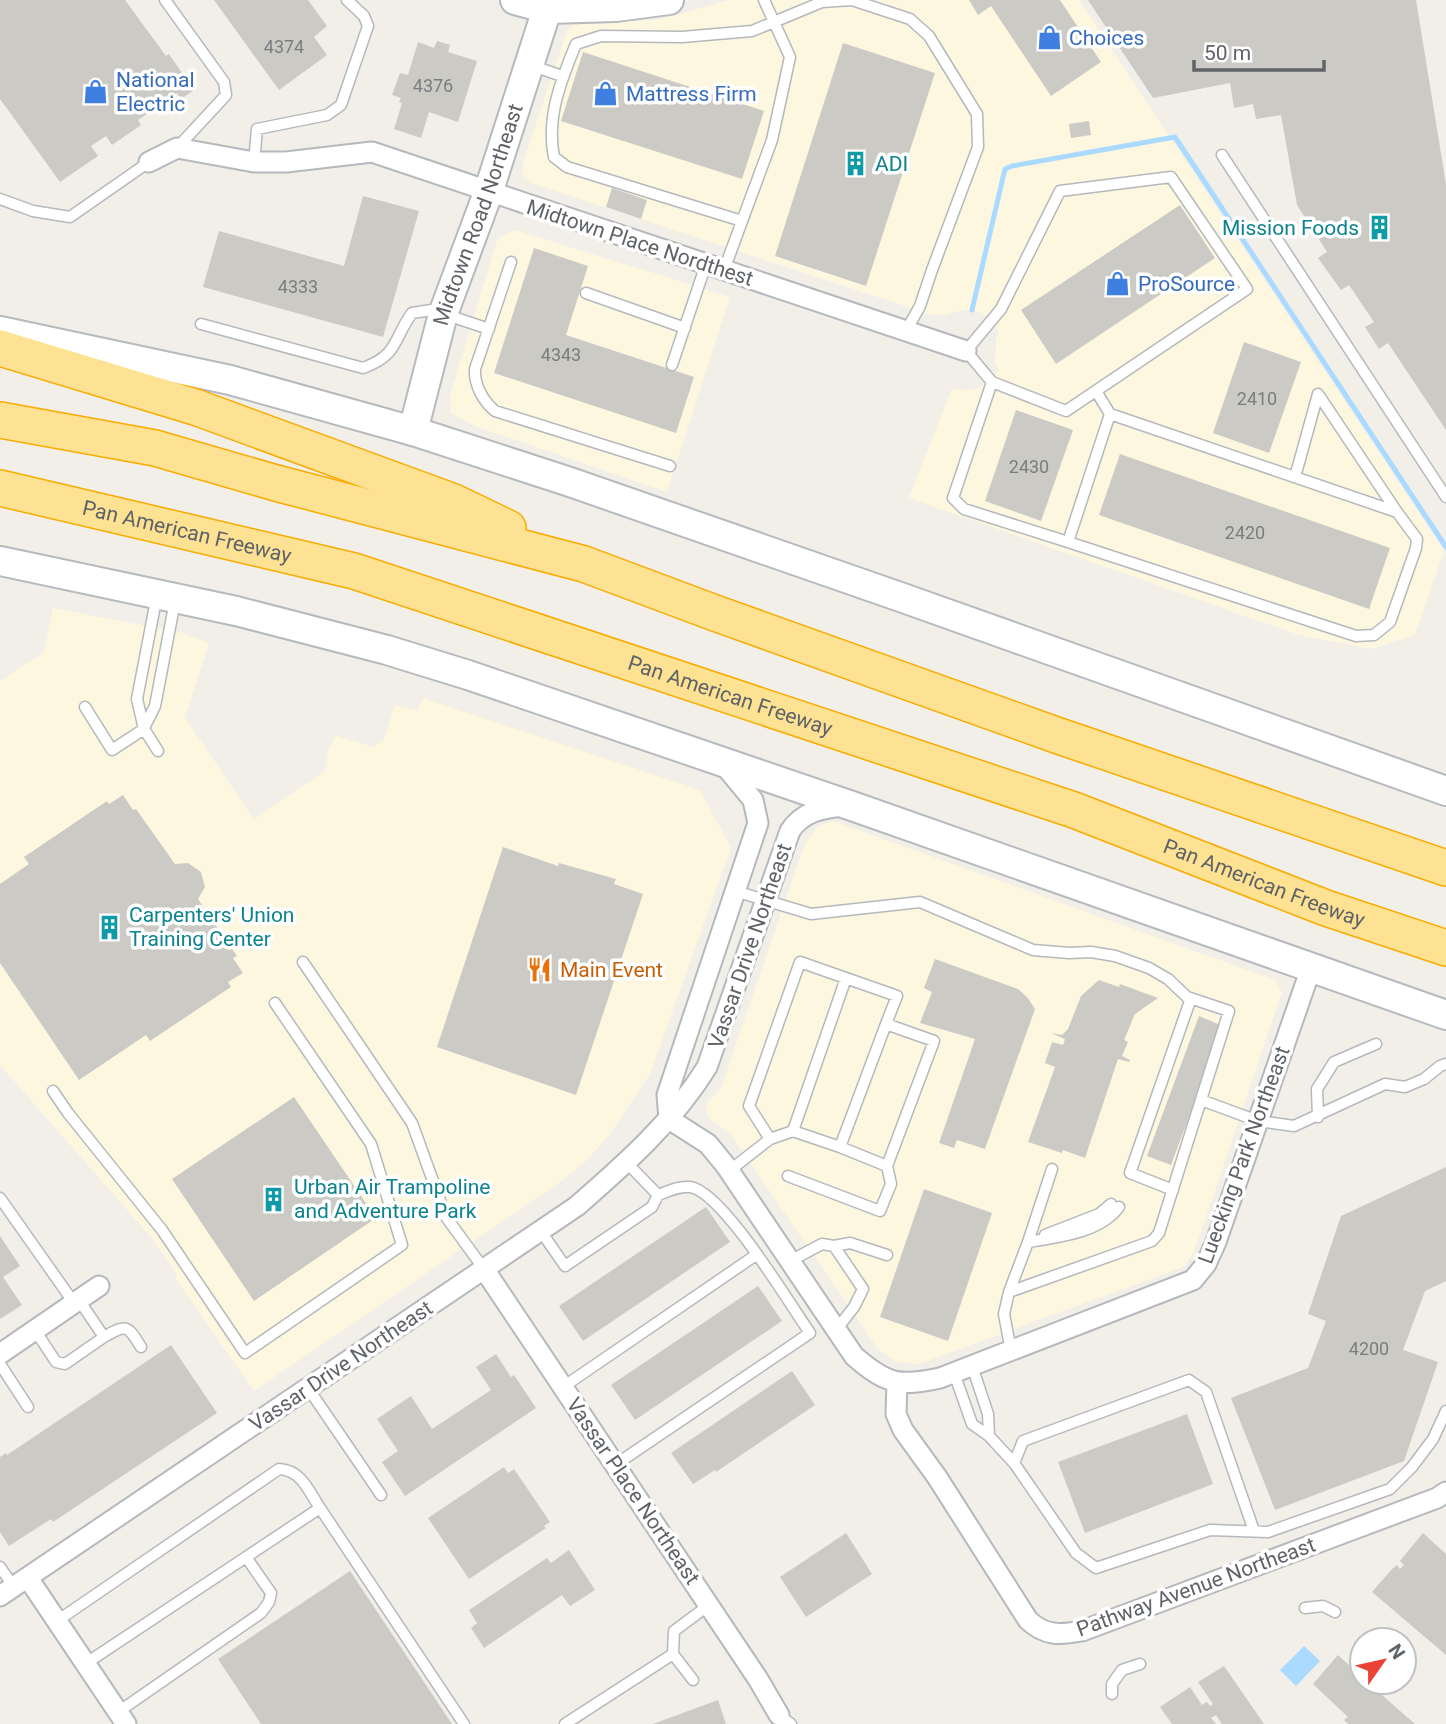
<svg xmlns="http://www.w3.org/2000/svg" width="1446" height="1724" font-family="Roboto,sans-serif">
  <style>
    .commercial { fill: #fef7e0 }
    .water { fill: #aadaff }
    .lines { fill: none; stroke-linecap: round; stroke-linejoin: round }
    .stream { stroke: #aadaff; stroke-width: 5 }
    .building { fill: #cccac5 }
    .lane-casing { stroke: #b5b8bc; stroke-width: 13 }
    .street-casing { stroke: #b5b8bc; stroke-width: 23 }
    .secondary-casing { stroke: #b6babf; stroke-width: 32 }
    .highway-casing { stroke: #f9ab00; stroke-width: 38 }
    .lane { stroke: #fff; stroke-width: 10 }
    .street { stroke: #fff; stroke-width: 19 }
    .secondary { stroke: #fff; stroke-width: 28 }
    .highway { stroke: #fde293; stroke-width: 35 }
    .labels { text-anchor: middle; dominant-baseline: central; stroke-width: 7; stroke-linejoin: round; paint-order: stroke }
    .number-label { font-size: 18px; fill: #7a7d7f }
    .shop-label { font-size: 21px; fill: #366cbe; stroke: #fff; text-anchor: start }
    .culture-label { font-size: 21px; fill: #0d838f; stroke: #fff; text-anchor: start }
    .street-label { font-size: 21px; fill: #5f6368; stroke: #fff }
    .food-label { font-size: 21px; fill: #c56008; stroke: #fff; text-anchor: start }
  </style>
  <rect width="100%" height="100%" fill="#f1efe8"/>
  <path class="commercial" d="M729 0H1079L1444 551 1415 635 1372 649 1299 635 909 498 952 388 961 390 975 389 989 382 999 370 995 364 996 340 999 332 989 318 979 312 962 310 944 315H932L531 183 524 177 522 169 524 160 567 31 573 25 662 19Z
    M515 230 730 297 667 492 475 426 451 413 450 395 497 241 500 237Z
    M53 608 182 633 209 643 185 718 254 819 325 771 329 748 336 736 374 747 384 739 395 705 418 711 423 698 700 790 731 848 650 1074 610 1134 587 1160 560 1182 254 1391 176 1279V1273L151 1237 0 1065V681L44 652Z
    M833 821 1275 980 1282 992 1202 1229 1193 1253 1183 1267 919 1364 898 1362 879 1350 731 1135 710 1119 706 1111 707 1103 721 1088 804 846 818 826Z"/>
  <path class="water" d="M1304 1646 1320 1661 1296 1686 1280 1670Z"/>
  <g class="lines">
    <path class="stream" d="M972 310 1005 169 1012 166 1175 137 1446 547"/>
  </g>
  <path class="building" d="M0 0H125L166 56 169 54 194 90 181 99 177 93 138 120 141 125 112 145 106 136 91 146 98 156 60 182 0 99Z
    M214 0H308L327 26 314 37 327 55 279 90Z
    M969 0H1060L1101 62 1051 96 991 6 978 15Z
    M1088 0H1416L1446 184V430L1388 343 1379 349 1365 327 1374 322 1349 285 1341 290 1318 258 1327 252 1297 205 1281 115 1256 119 1253 104 1234 108 1230 83 1153 98Z
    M437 41 450 45 448 52 477 61 458 122 429 112 421 138 394 129 402 103 399 102 401 98 392 95 400 73 408 75 418 42 434 48Z
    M843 43 935 73 866 286 775 256Z
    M583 52 764 111 742 179 561 121Z
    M1089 121 1091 135 1071 138 1069 124Z
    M612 188 647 200 641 219 606 207Z
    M363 196 419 211 383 337 203 287 219 231 344 266Z
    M1180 205 1215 258 1056 364 1021 310Z
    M534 248 588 266 566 335 694 377 676 433 494 373Z
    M1244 342 1301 362 1269 453 1213 433Z
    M1016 410 1073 430 1041 521 985 501Z
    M1120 454 1390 548 1369 609 1099 515Z
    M123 795 133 810 136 809 175 864 188 863 201 872 205 887 198 899 237 956 233 958 243 973 228 982 231 987 150 1041 146 1035 79 1080 0 963V884L29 864 24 857 107 801 109 804Z
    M503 847 558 866 559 863 616 879 614 884 643 894 576 1095 437 1047Z
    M935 959 1018 989 1027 997 1035 1009 985 1149 957 1140 954 1148 939 1143 975 1039 920 1023 932 992 924 988Z
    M1099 980 1119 987 1120 984 1158 998 1135 1014 1124 1040 1128 1042 1122 1056 1130 1060 1129 1062 1118 1059 1085 1158 1063 1150 1062 1153 1028 1142 1055 1067 1045 1063 1052 1042 1063 1045 1065 1039 1051 1033 1062 1035 1068 1029 1081 996Z
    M1199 1016 1223 1026 1171 1165 1147 1156Z
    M294 1097 376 1218 254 1301 172 1179Z
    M1446 1167V1281L1425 1291 1403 1350 1438 1362 1404 1461 1275 1510 1231 1398 1308 1368 1326 1321 1308 1314 1341 1216Z
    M924 1189 992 1213 948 1341 880 1317Z
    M706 1207 730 1242 583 1341 559 1306Z
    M0 1236 20 1266 3 1277 22 1305 0 1319Z
    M758 1286 782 1321 635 1420 611 1385Z
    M171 1345 217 1413 53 1522 51 1519 9 1546 0 1532V1457L6 1453 7 1455Z
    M496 1354 511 1377 514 1375 536 1408 405 1496 382 1462 398 1451 377 1419 411 1396 432 1429 491 1390 476 1367Z
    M792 1371 815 1405 716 1472 715 1470 693 1484 671 1453Z
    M1187 1414 1213 1484 1085 1533 1058 1462Z
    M504 1467 508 1473 514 1469 550 1522 544 1526 546 1528 469 1579 428 1518Z
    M846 1533 872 1574 806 1617 780 1577Z
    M1423 1533 1446 1554V1655L1372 1592 1392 1569 1397 1565 1400 1569 1404 1565 1400 1561 1403 1557Z
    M569 1550 595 1590 570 1606 562 1595 484 1648 471 1628 477 1623 469 1610 547 1558 551 1563Z
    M350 1571 452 1724H261L218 1659Z
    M1338 1655 1362 1677V1682H1367L1415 1724H1348L1344 1720 1348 1717 1313 1684Z
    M1224 1666 1264 1724H1222L1216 1715 1211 1718 1216 1724H1172L1160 1707 1190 1687 1202 1705 1207 1702 1210 1706 1213 1704 1198 1682Z
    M718 1700 726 1724H653Z"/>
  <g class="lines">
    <defs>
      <path id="lane" d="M165 0 224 82 226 95 177 148
        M852 0 910 19 929 36 977 114 978 147 932 270 920 306 906 331
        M530 65 562 76
        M1222 155 1446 497
        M254 162 257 129 327 115 341 105 368 26 364 16 347 0
        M1171 177 1247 289 1066 411 992 382 966 351 1001 309 1060 191Z
        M0 199 33 211 70 217 149 162
        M742 221 567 167 554 157C546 118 561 80 576 44L601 36 682 37 752 31 822 2 851 0
        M511 262 475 369C474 385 483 401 495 411L670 466
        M724 270 772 140 790 57 764 0
        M586 293 685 328
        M201 324 363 368C399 355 393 339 412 313L432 310 489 329
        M672 365 706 264
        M992 382 953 498 964 509 1068 542 1110 414 1096 391
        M1110 414 1397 512 1318 394 1295 477
        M1068 542 1356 636 1374 635 1390 622 1416 548 1417 539 1397 512
        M85 707 112 750 144 729 158 751
        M144 728 155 706 175 601
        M144 729 137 699 157 595
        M735 891 811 914 920 902 1033 950 1069 953 1091 952 1115 956 1149 968 1168 979 1187 997 1229 1011 1159 1233 1152 1241 1009 1292
        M303 962 412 1123 446 1217 484 1269
        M886 1024 840 1147 887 1166
        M53 1091 68 1113 162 1230 245 1353 402 1245 371 1144 275 1003
        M1201 1100 1258 1121 1294 1126 1385 1084 1405 1087 1424 1079 1440 1066 1446 1064
        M1318 1117 1317 1089 1334 1062 1376 1044
        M793 1131 840 1147
        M770 1139 793 1131 846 978
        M729 1171 770 1139 749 1106 800 962 897 996 886 1024 934 1041 887 1166 891 1184 880 1211 788 1176
        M1173 1190 1130 1173 1191 998
        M0 1198 74 1303
        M540 1230 565 1266 652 1207 658 1195 626 1162
        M1045 1235 1099 1214 1111 1204
        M1028 1242C1058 1237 1100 1233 1119 1207
        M834 1246 850 1243 887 1255
        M790 1261 822 1244 834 1246 863 1289 854 1307 836 1330
        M35 1330 56 1362 65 1364 104 1337 79 1300
        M104 1337C127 1323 128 1326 141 1347
        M1011 1351 1004 1314 1009 1292 1028 1242 1052 1169
        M0 1364 28 1407
        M972 1366 988 1414 989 1436
        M954 1373 972 1424 989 1436 1014 1463
        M563 1387 756 1255
        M308 1388 381 1495
        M615 1465 810 1333C789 1303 722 1191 690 1187 678 1186 669 1191 658 1195
        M320 1508 464 1724
        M1254 1531 1206 1392 1189 1380 1023 1441 1014 1463 1076 1553 1096 1568 1210 1530 1268 1532 1390 1489 1412 1467 1433 1439 1446 1411
        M0 1567 14 1587
        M1305 1608 1323 1606 1335 1612
        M57 1621 279 1469C301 1470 308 1490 320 1508L85 1664
        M693 1680 673 1654 674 1631 709 1605
        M1112 1694V1684L1122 1670 1140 1664
        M118 1712 261 1613 269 1602 271 1593 246 1557
        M779 1715 791 1724
        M565 1724 673 1654"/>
      <path id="street" d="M149 162 177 148 254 162H286L372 152 966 351
        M669 1119 708 1144 726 1166 854 1356C886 1384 899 1387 940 1378L1193 1280 1206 1264 1216 1242 1311 968
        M669 1119 667 1095 758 823 753 800 724 765
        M484 1269 758 1679 779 1715
        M0 1354 99 1286
        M897 1383 896 1414 903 1430 937 1477 1028 1620C1045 1636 1059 1635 1082 1631L1437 1498 1446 1492
        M28 1578 126 1724
        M0 1596 577 1206C625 1164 673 1122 707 1067L790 831C802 812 822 808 843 806"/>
      <g id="secondary">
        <path d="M515 0 548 9 616 7 669 0"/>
        <path d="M0 331 230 380 413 431 570 482 906 599 1446 791"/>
        <path id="s1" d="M413 431 443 314 488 193 550 0"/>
        <path d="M0 561 236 611 387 650 468 675 852 806 1446 1015"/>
      </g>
      <g id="highway">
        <path d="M0 348 195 407 454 502 508 528"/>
        <path d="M0 420 155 448 276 483 584 564 715 613 1059 736 1446 868"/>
        <path id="s2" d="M0 488 354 571 1074 810 1326 908 1446 948"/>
      </g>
    </defs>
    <use href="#lane" class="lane-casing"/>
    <use href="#street" class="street-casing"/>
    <use href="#secondary" class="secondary-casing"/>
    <use href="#highway" class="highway-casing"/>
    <use href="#lane" class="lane"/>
    <use href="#street" class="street"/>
    <use href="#secondary" class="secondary"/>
    <use href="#highway" class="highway"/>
  </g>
  <defs>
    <symbol id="shop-bare" viewBox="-9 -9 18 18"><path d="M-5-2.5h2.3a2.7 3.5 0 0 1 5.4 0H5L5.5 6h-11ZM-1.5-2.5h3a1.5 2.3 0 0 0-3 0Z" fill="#3f7fe0" stroke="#fff" stroke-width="2.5" paint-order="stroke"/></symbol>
    <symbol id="building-bare" viewBox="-9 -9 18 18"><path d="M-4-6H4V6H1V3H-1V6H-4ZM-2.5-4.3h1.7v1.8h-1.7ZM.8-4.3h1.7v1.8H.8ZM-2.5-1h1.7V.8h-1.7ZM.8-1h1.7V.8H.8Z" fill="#0f9aa8" stroke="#fff" stroke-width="2.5" paint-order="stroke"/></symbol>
    <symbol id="restaurant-bare" viewBox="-9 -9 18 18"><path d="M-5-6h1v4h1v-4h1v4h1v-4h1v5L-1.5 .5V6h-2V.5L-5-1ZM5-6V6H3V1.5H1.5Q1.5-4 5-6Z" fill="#e8710a" stroke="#fff" stroke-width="2.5" paint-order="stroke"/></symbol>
  </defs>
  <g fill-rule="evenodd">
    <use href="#shop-bare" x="1032" y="20" width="35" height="35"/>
    <use href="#shop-bare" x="78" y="74" width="35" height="35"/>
    <use href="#shop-bare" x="588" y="76" width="35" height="35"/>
    <use href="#building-bare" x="838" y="146" width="35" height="35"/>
    <use href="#building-bare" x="1362" y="210" width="35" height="35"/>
    <use href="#shop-bare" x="1100" y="266" width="35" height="35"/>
    <use href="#building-bare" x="92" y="910" width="35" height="35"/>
    <use href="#restaurant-bare" x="522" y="952" width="35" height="35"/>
    <use href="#building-bare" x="256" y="1182" width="35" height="35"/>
  </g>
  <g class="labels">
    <g class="number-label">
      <text x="284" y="46">4374</text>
      <text x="433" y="85">4376</text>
      <text x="298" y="286">4333</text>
      <text x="561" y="354">4343</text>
      <text x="1257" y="398">2410</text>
      <text x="1029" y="466">2430</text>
      <text x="1245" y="532">2420</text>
      <text x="1369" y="1348">4200</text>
    </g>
    <g class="shop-label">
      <text x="1069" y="38">Choices</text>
      <text x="116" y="80">National<tspan x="116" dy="24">Electric</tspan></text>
      <text x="626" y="94">Mattress Firm</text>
      <text x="1138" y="284">ProSource</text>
    </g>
    <g class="culture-label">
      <text x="875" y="164">ADI</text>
      <text x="1359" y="228" text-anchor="end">Mission Foods</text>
      <text x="129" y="915">Carpenters' Union<tspan x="129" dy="24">Training Center</tspan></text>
      <text x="294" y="1187">Urban Air Trampoline<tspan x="294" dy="24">and Adventure Park</tspan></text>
    </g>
    <g class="street-label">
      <text stroke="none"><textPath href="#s1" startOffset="226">Midtown Road Northeast</textPath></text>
      <text transform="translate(640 243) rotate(18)">Midtown Place Nordthest</text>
      <text stroke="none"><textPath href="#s2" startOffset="192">Pan American Freeway</textPath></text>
      <text stroke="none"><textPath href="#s2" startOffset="760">Pan American Freeway</textPath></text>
      <text stroke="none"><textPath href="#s2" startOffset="1326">Pan American Freeway</textPath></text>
      <text transform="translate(750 946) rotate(-71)">Vassar Drive Northeast</text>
      <text transform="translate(1244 1155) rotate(-70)">Luecking Park Northeast</text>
      <text transform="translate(341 1366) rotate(-34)">Vassar Drive Northeast</text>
      <text transform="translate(633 1491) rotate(56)">Vassar Place Northeast</text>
      <text transform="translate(1196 1587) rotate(-20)">Pathway Avenue Northeast</text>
    </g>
    <g class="food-label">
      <text x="560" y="970">Main Event</text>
    </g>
  </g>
  <g transform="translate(1383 1661) rotate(56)"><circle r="33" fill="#ffffff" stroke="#bfc1c3" stroke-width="2"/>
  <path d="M0-5L12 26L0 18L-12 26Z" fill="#ea4335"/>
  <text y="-10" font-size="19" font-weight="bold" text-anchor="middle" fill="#5f6368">N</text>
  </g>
  <path d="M1194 60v10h130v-10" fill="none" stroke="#5f6368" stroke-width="3.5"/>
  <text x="1204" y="60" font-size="21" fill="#5f6368" stroke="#ffffff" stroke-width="5" paint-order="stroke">50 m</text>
</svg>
